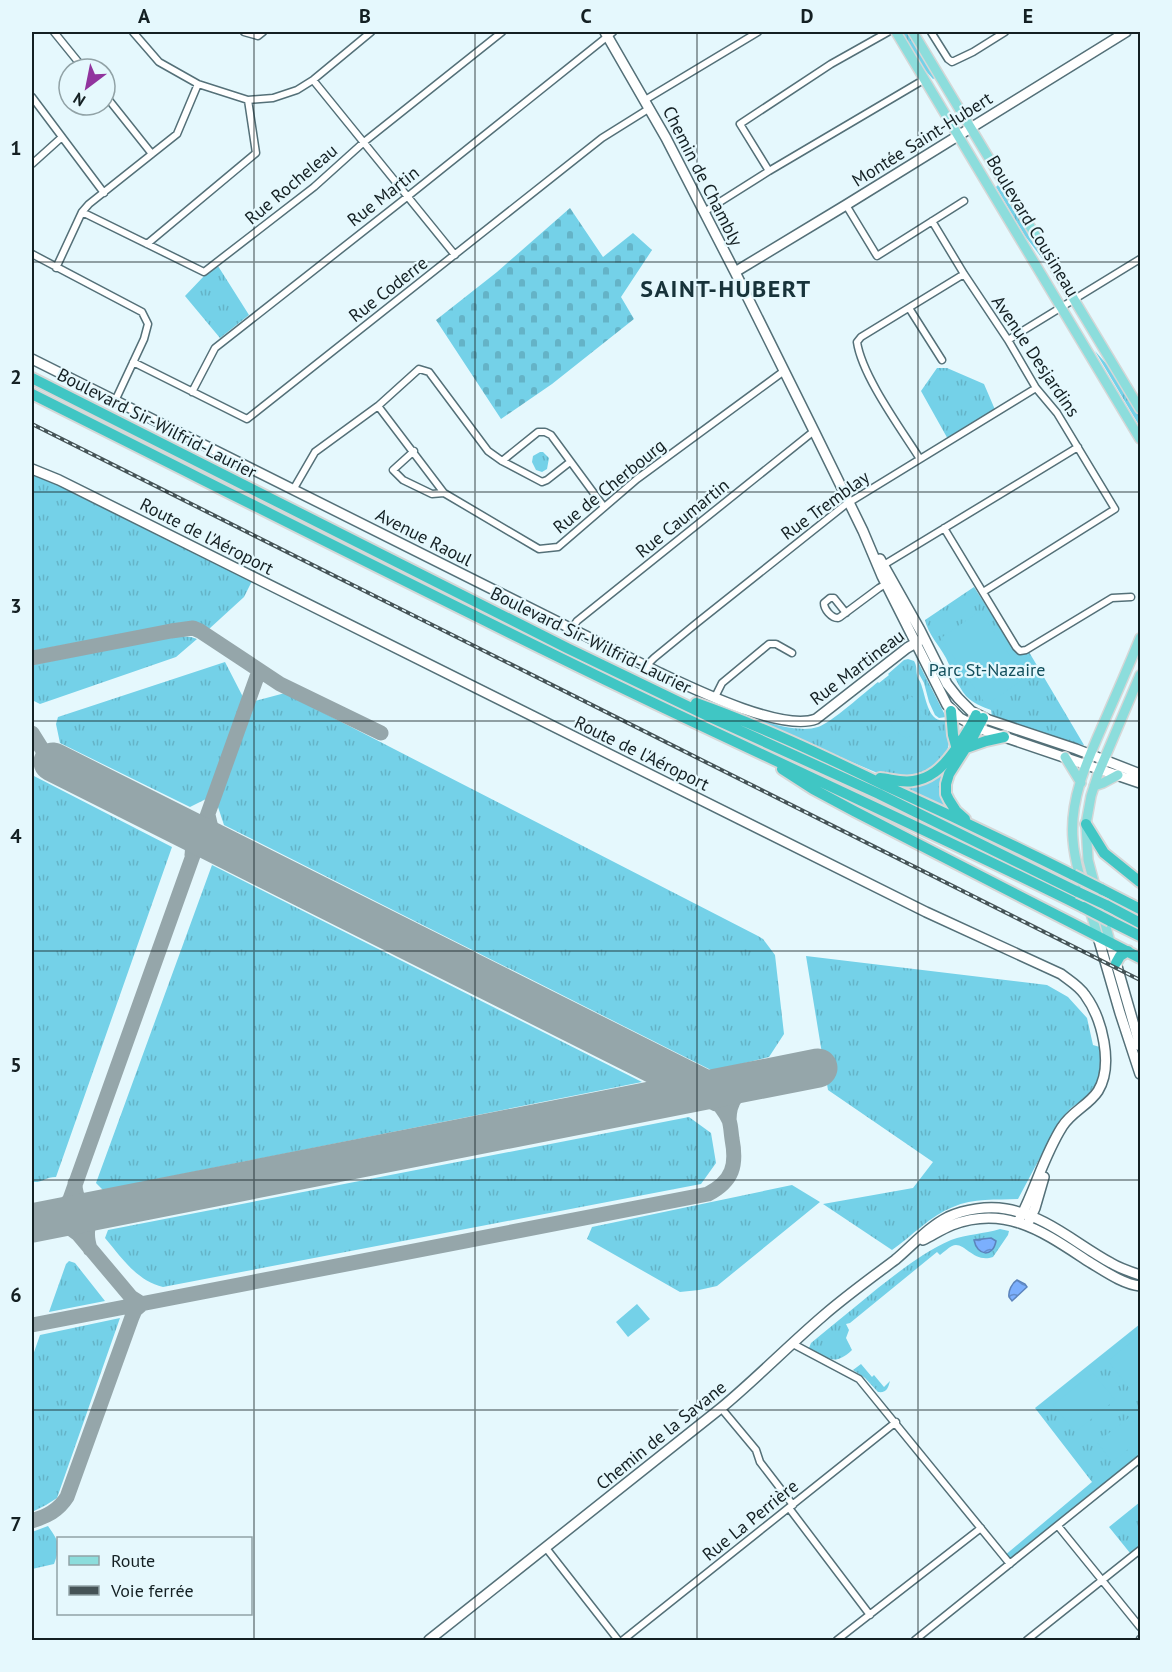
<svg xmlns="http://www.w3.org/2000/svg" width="1172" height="1672" font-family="'PT Sans',sans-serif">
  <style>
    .grass { fill: url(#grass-tufts) }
    .cemetery { fill: url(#cemetery-stones) }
    .pitch { fill: #74d1e8 }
    .water { fill: url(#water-waves); stroke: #5c84bc; stroke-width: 1.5 }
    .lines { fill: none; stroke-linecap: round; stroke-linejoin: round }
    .taxiway { stroke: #95a6aa; stroke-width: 15 }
    .runway { stroke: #95a6aa; stroke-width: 39 }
    .street-casing { stroke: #547078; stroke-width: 9 }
    .secondary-casing { stroke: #547078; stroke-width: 12 }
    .primary-casing { stroke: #d5d7d7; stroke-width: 12 }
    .highway-casing { stroke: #d5d7d7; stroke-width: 14 }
    .street { stroke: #fff; stroke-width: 6 }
    .secondary { stroke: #fff; stroke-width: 9 }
    .primary { stroke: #8cdddc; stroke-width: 9 }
    .highway { stroke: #40c6c4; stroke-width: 10 }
    .rail-casing { stroke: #455356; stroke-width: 4 }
    .rail { stroke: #e5f8fd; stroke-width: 1.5; stroke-dasharray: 4.5; stroke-linecap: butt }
    .highway-bridge-casing { stroke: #d5d7d7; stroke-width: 14; stroke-linecap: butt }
    .highway-bridge { stroke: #40c6c4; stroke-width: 10 }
    .grid { fill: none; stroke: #142023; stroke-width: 1.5; stroke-opacity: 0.55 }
    .labels { text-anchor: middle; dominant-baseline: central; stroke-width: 4.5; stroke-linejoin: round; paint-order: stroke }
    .street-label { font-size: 18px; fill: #142023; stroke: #e5f8fd }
    .park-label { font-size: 18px; fill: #124e5b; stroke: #e5f8fd }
    .district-label { font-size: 24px; font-weight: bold; letter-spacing: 1.5px; fill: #18333a; stroke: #e5f8fd }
    .neatline { fill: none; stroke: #142023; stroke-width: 2 }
    .grid-label { font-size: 20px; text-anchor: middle; font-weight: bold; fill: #142023 }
  </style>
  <defs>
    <pattern id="grass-tufts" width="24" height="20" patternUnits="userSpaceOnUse" patternTransform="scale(1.5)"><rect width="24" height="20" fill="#74d1e8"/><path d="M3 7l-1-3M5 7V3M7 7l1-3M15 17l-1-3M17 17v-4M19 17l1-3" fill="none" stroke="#64b3c7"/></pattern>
    <pattern id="cemetery-stones" width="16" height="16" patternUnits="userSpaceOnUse" patternTransform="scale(1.5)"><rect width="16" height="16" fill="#74d1e8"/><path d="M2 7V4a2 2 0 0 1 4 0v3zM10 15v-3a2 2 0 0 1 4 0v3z" fill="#64b3c7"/></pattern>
    <pattern id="water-waves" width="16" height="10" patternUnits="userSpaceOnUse" patternTransform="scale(1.5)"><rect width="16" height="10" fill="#7baffd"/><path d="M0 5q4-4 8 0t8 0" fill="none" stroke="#648ecc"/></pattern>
  </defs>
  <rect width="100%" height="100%" fill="#e5f8fd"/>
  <path class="grass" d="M902 32H907L935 78 933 79 924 69Z
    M998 185 1005 193 1048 266 1025 236 996 187Z
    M218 266 249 315 220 338 185 296 204 276Z
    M1095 351 1110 368 1137 412 1140 418V427Z
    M937 368H947L984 384 996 412 949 441 921 391Z
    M540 452H543L549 458 547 469 542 472 536 470 532 462 533 456Z
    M32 475 52 481 252 581 244 597 209 629 196 622H184L32 651Z
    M974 587 1017 654 1021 655 1029 652 1084 745 1075 744 992 716 991 710C982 707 973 703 966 696 957 685 952 670 946 658 939 645 928 634 925 620Z
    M177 636 191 637 197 639 176 657 40 704 32 700V665Z
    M915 656 946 717 939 718 935 715 929 702 924 683 919 674 918 663Z
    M908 659 914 661C917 666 916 670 917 675 919 682 919 678 921 684 926 697 928 725 947 720L950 738 947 752 938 765 918 777H887L738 714 737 712C758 720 796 734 818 727 831 723 865 692 878 682L879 683 889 675 888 674 904 660Z
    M225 662 243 697 206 799 190 807 60 743 56 724 58 717Z
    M285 693 758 936 763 939 775 955 784 1034 769 1057 713 1071 224 825 217 804 255 701Z
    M950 767V810L884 780 896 783Z
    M32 775 172 847 56 1177C45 1177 43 1183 32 1182Z
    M212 865 642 1082 103 1190 96 1183Z
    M806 956 1047 985 1068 997 1087 1018 1093 1045 1103 1048 1104 1060 1098 1082 1085 1098 1071 1108 1060 1120 1018 1199C997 1200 973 1198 953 1207 930 1216 912 1236 892 1250L823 1204 913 1188 933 1162 828 1090Z
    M689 1117 711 1133 716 1163 701 1184 163 1287C137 1281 121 1257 105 1238L108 1230Z
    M792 1185 820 1202 717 1286 699 1290 680 1292 587 1239 592 1227Z
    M1000 1229 1009 1231 1008 1235 993 1257C973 1264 964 1240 952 1246 948 1248 944 1252 940 1255L937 1252 850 1323 846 1324 849 1330 846 1338 852 1350C834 1367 828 1358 809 1348L811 1343C833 1325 856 1306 878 1288 901 1270 924 1252 951 1240 967 1234 984 1234 1000 1229Z
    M69 1261 75 1263 105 1301 49 1312 66 1264Z
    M120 1318 57 1498 46 1505 32 1512V1358L40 1335Z
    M1140 1324V1456L1010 1564 1004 1556 1092 1482 1035 1408Z
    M861 1364 872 1377 874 1375 884 1387 890 1381C888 1388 887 1393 878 1392L865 1378 853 1370Z
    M1140 1502V1545L1130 1553 1109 1527Z
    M48 1526C59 1542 61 1545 54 1564L32 1569V1532Z"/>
  <path class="cemetery" d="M570 208 603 257 633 233 652 250 621 297 634 319 552 384 501 419 436 320 497 272Z"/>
  <path class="pitch" d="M980 611 1025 678 986 705 941 638Z
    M911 696 916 702 919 699 924 707 921 710 930 720C923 725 914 739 905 737 900 736 896 730 893 727L889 720 894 716 895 709 898 710 904 705 903 703Z
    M637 1304 650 1319 628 1337 616 1322Z
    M1140 1335V1379L1129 1388 1108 1361Z
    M1093 1373 1115 1400 1075 1432 1053 1405Z
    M1131 1416 1140 1428V1440L1112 1462 1097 1442Z"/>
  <path class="water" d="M991 1238 996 1241C993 1258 977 1256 974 1240Z
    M1017 1280 1025 1284 1027 1287 1012 1301 1009 1297C1008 1291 1012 1283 1017 1280Z"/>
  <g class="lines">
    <path class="taxiway" d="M32 658 171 631 193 628 200 631 280 684 381 733
      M32 733 47 757 53 762
      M208 815 211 828 225 849
      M179 826C188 834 194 842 192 855
      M687 1094 704 1098 716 1104
      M654 1100C669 1097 688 1093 673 1074
      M729 1120C729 1100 739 1091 755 1080
      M75 1183C75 1204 86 1208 105 1208
      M47 1220 61 1212 70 1199 259 671
      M90 1249C84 1228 88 1221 105 1208
      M32 1325 708 1194C733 1181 737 1165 732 1139 731 1133 731 1126 729 1120 724 1108 714 1099 706 1090
      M32 1521C47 1516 58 1511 67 1497L132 1317 135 1310 142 1304 131 1297 78 1234 67 1226 47 1220"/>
    <path class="runway" d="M53 762 706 1090
      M32 1223 818 1068"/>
    <defs>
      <path id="street" d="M54 32 84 69
        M133 32 159 62 198 84 248 100 273 98 297 90 313 80 371 32
        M244 32 258 36 263 32
        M931 32 948 59 952 62 973 52 1005 32
        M313 80 455 255
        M105 95 152 154
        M32 97 104 193
        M645 100 758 32
        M32 164 62 137
        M769 171 740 124 831 64 888 32
        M846 205 877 256 964 201
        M82 212 204 272 314 187 364 142 502 32
        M704 212 769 171 925 79
        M932 221 964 274 1008 340 1036 388 1057 413 1115 509 983 592
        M147 244 256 153 248 100
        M32 254 142 312 148 324 144 339 115 401
        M56 268 82 212 89 204 177 134 198 84
        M909 308 942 360
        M1008 340 1140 259
        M133 362 247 419 602 138 650 108
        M192 392 215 348 407 197 613 32
        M378 406 444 493 539 549 558 547 637 479 784 371
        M414 451 393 470 403 480 432 494 444 493
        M920 459C901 429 862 376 857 342L861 337 964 274
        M502 461 538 432H545L551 435 604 507
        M293 490 315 452 378 406 419 369 429 372 488 451 502 461 542 482 547 480 570 462
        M944 528 1016 647 1020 651 1026 650 1112 598 1131 597
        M882 566 1078 447
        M846 613 834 598H830L824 603C824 609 831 618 838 618L840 617 879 588 886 584
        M571 630 577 621 814 431
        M646 666 654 658 698 622 845 505 1036 388
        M715 697 722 683 769 644H776L792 653
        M793 1344 859 1379 1010 1564
        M721 1408 756 1450 760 1462 793 1505
        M789 1508 870 1615
        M1058 1526 1140 1627
        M546 1548 618 1640
        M623 1640 896 1422
        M837 1640 981 1528
        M915 1640 1140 1459
        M1027 1640 1140 1550
        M1140 1640V1639"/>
      <path id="secondary" d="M605 32 666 138 735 272 814 431 863 531 882 576 947 705 960 718 978 728 1140 783
        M735 272 846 205 1126 32
        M32 359 660 673C694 689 782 732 816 719L907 648 924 638
        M32 469 59 480 926 912 1061 974C1070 981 1079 986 1085 995 1102 1018 1114 1065 1098 1091 1089 1105 1071 1112 1062 1127 1043 1157 1035 1191 1018 1222
        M880 559 920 630 947 684 958 698 971 711 989 720 1076 749 1140 774
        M1098 937 1120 1013 1140 1074
        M1110 942 1140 1046
        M1029 1221 1035 1208 1044 1177
        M923 1240C933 1235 942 1229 952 1225 1008 1204 1046 1234 1091 1263 1106 1272 1123 1284 1140 1286
        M429 1640 721 1408C756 1379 788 1346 823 1316 846 1296 871 1278 895 1260 912 1246 928 1227 948 1217 965 1209 988 1206 1006 1209 1047 1216 1076 1244 1111 1263 1119 1268 1131 1272 1140 1275"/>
      <path id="primary" d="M896 32 1140 439
        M913 32 1140 409
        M1065 757 1081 783
        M1094 786 1103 783 1118 775
        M1098 937C1090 908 1075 869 1073 840 1069 795 1091 753 1108 713 1119 688 1130 663 1140 638
        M1110 942 1088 860 1086 824 1091 796 1098 774 1140 675"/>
      <path id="highway" d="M32 378 567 648 710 717 879 794 1078 892
        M32 394C226 491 420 590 616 685 771 760 928 830 1083 907
        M696 703C761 726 822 755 884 785 948 814 1011 844 1073 875
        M951 711 953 735 956 746
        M966 748 986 741 1004 737
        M782 769 813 789 854 811 1140 958
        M880 778C891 779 901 783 913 781 921 780 928 777 935 772 949 762 969 731 976 715
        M965 819 956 811 949 800 946 794V784L949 774 974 735 983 718
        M1086 824 1104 853 1140 882
        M1101 889 1140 909
        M1106 905 1140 923
        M1110 921 1140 936
        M1116 963 1120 956 1128 951"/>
    </defs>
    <use href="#street" class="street-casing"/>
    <use href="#secondary" class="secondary-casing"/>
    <use href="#primary" class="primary-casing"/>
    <use href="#highway" class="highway-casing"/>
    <use href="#street" class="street"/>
    <use href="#secondary" class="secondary"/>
    <use href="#primary" class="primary"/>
    <use href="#highway" class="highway"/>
    <defs>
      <path id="rail" d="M32 424 1140 980"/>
    </defs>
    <use href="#rail" class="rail-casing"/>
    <use href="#rail" class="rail"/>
    <defs>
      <path id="highway-bridge" d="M1073 875 1101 889
        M1078 892 1106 905
        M1083 907 1110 921"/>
    </defs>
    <use href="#highway-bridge" class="highway-bridge-casing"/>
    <use href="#highway-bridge" class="highway-bridge"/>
  </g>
  <path class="grid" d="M254 32V1640M475 32V1640M697 32V1640M918 32V1640M32 262H1140M32 492H1140M32 721H1140M32 951H1140M32 1180H1140M32 1410H1140"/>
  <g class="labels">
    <g class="street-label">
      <text transform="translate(922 139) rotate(-32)">Montée Saint-Hubert</text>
      <text transform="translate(703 176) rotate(63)">Chemin de Chambly</text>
      <text transform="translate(291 184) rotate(-40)">Rue Rocheleau</text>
      <text transform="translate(383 196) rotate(-38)">Rue Martin</text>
      <text transform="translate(1033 226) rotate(59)">Boulevard Cousineau</text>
      <text transform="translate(388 289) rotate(-38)">Rue Coderre</text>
      <text transform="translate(1036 356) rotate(56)">Avenue Desjardins</text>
      <text transform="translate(157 423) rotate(27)">Boulevard Sir-Wilfrid-Laurier</text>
      <text transform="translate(609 486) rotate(-39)">Rue de Cherbourg</text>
      <text transform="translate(825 505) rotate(-36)">Rue Tremblay</text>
      <text transform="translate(682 518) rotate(-39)">Rue Caumartin</text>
      <text transform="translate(207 536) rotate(27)">Route de l'Aéroport</text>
      <text transform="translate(424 537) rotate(27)">Avenue Raoul</text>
      <text transform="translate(591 640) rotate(26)">Boulevard Sir-Wilfrid-Laurier</text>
      <text transform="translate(857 667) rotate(-37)">Rue Martineau</text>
      <text transform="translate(642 753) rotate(26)">Route de l'Aéroport</text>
      <text transform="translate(661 1435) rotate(-39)">Chemin de la Savane</text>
      <text transform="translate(750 1520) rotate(-39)">Rue La Perrière</text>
    </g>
    <g class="park-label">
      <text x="987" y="669">Parc St-Nazaire</text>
    </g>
    <g class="district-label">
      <text x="726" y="288">SAINT-HUBERT</text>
    </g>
  </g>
  <rect width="1172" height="1672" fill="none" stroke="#e5f8fd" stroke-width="66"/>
  <rect x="57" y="1537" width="195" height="78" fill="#e5f8fd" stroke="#91a2a6" stroke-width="1.5"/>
  <rect x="69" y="1556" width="30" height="9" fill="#8cdddc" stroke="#91a2a6" stroke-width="1.5"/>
  <text x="111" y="1567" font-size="18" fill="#142023">Route</text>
  <rect x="69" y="1586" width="30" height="9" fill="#455356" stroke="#91a2a6" stroke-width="1.5"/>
  <text x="111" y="1597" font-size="18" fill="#142023">Voie ferrée</text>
  <g transform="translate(87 87) rotate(212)"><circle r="28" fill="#e5f8fd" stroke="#91a2a6" stroke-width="1.5"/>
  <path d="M0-4.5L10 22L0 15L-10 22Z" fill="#91349e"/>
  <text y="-9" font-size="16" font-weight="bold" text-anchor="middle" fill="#142023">N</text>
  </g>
  <rect x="33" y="33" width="1106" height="1606" class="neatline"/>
  <g class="grid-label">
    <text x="144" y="23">A</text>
    <text x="365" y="23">B</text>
    <text x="586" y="23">C</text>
    <text x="807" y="23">D</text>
    <text x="1028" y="23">E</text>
    <text x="16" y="155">1</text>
    <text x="16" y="384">2</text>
    <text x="16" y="613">3</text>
    <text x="16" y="843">4</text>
    <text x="16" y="1072">5</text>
    <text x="16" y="1302">6</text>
    <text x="16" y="1531">7</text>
  </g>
</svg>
